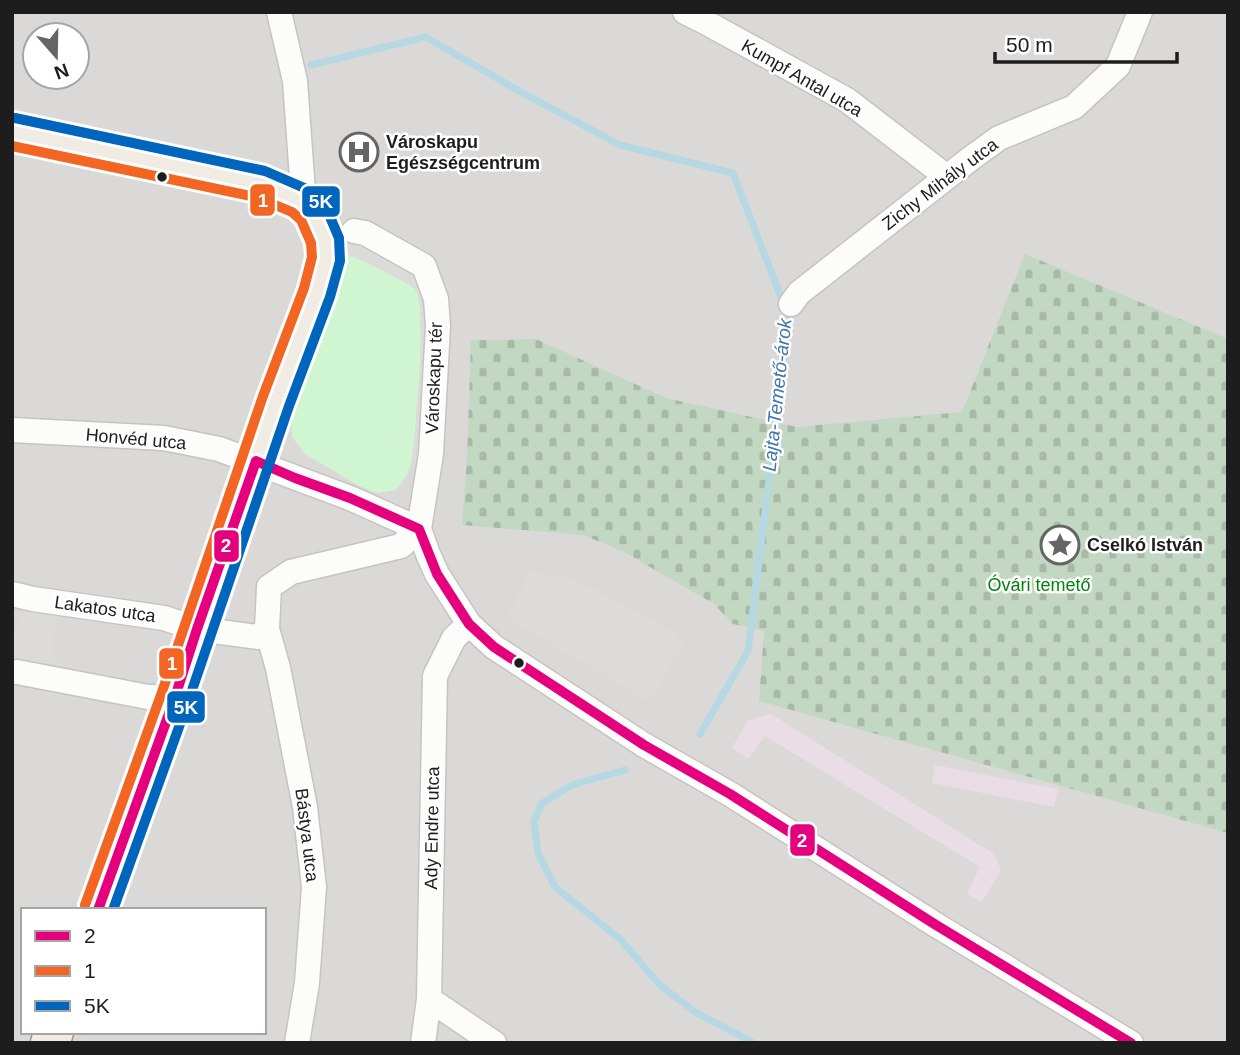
<svg xmlns="http://www.w3.org/2000/svg" width="1240" height="1055" font-family="Arial,sans-serif">
  <style>
    .residential { fill: #dbd9d7; fill-rule: evenodd }
    .industrial { fill: #eadde5 }
    .cemetery { fill: url(#cemetery-stones) }
    .park { fill: #d0f5d1 }
    .parking { fill: #dcdbd9 }
    .lines { fill: none; stroke-linecap: round; stroke-linejoin: round }
    .stream { stroke: #b5d8e2; stroke-width: 7 }
    .street-casing { stroke: #c4c4c1; stroke-width: 27 }
    .primary-casing { stroke: #a29882; stroke-width: 41 }
    .street { stroke: #fcfcfb; stroke-width: 24 }
    .primary { stroke: #f0ebe3; stroke-width: 38 }
    .bus-1-casing { stroke: #fff; stroke-width: 16 }
    .bus-2-casing { stroke: #fff; stroke-width: 16 }
    .bus-3-casing { stroke: #fff; stroke-width: 16 }
    .bus-1 { stroke: #e5007d; stroke-width: 10 }
    .bus-2 { stroke: #f26522; stroke-width: 10 }
    .bus-3 { stroke: #0065bd; stroke-width: 10 }
    .bus-dot { fill: #1d1d1d; stroke: #fff; stroke-width: 2.5 }
    .labels { text-anchor: middle; dominant-baseline: central; stroke-width: 5; stroke-linejoin: round; paint-order: stroke }
    .street-label { font-size: 18px; fill: #1d1d1d; stroke: #fff }
    .poi-label { font-size: 18px; font-weight: bold; fill: #1d1d1d; stroke: #fff; text-anchor: start }
    .park-label { font-size: 18px; fill: #02840e; stroke: #fff }
    .water-label { font-size: 19px; font-style: italic; fill: #4076ac; stroke: #fff }
    .line-badge { stroke: #fff; stroke-width: 2.5 }
    .badge-label { font-size: 19px; text-anchor: middle; font-weight: bold; fill: #fff }
  </style>
  <defs>
    <pattern id="cemetery-stones" width="16" height="16" patternUnits="userSpaceOnUse" patternTransform="scale(1.75)"><rect width="16" height="16" fill="#c3d8c3"/><path d="M2 7V4a2 2 0 0 1 4 0v3zM10 15v-3a2 2 0 0 1 4 0v3z" fill="#a7b9a7"/></pattern>
  </defs>
  <rect width="100%" height="100%" fill="#eceae5"/>
  <path class="residential" d="M12 12H1228V1043H12ZM35 35H77V77H35ZM23 910H264V1032H23Z"/>
  <path class="industrial" d="M771 714 994 854 1001 870 982 902 967 894 980 867 765 736 748 759 732 748 748 720Z
    M935 765 1058 789 1054 807 932 783Z"/>
  <path class="cemetery" d="M1025 254 1228 339V833L759 701 764 631 733 624 714 604 622 551 583 535 462 525 467 458 471 340 536 339 666 398 797 427 962 412Z"/>
  <path class="park" d="M347 254C360 260 411 281 417 292 426 308 417 446 410 468 407 477 401 483 396 490L378 493 359 486 305 454 292 437 291 416 335 296Z"/>
  <path class="parking" d="M354 231 424 266 436 299 426 481 410 467 413 456 421 351 420 298 415 288 366 262 346 254Z
    M530 572 568 578 591 587 675 633 684 643 649 701 507 618Z
    M24 605 57 610 51 669 12 663V644Z"/>
  <g class="lines">
    <path class="stream" d="M311 65 426 37 519 91 620 145 733 173 789 318 748 651 700 734
      M625 770 572 785 542 803 534 821 538 853 555 887 620 939 660 985 695 1012 754 1043"/>
    <defs>
      <path id="street" d="M279 12 295 81 303 192 300 200
        M685 12 705 22 847 100 947 177
        M354 231 365 233 424 266 436 299 438 326 431 454 419 529 428 554 437 574 469 624 494 647 644 745 730 794 936 925 1131 1043
        M791 304 799 293 970 159 999 138 1074 107 1118 66 1140 12
        M12 430 164 438 219 449 350 498 419 529
        M12 594 33 599 164 618 197 629 258 637 267 629
        M17 672 148 697H175
        M429 999 494 1043
        M297 1043 307 983 314 887 305 807 278 668 267 629 269 587 291 572 401 546 419 529
        M423 1043 429 999 435 676 454 638 469 624"/>
      <path id="primary" d="M12 132 260 184 300 200 313 212 325 240 326 259 317 292 276 401 197 629 175 697 98 910
        M50 1043 54 1032"/>
    </defs>
    <use href="#street" class="street-casing"/>
    <use href="#primary" class="primary-casing"/>
    <use href="#street" class="street"/>
    <use href="#primary" class="primary"/>
    <defs>
      <path id="bus-1" d="M98 910 175 697 197 629 256 461 295 478 350 498 419 529 437 574 469 624 494 647 644 745 730 794 936 925 1131 1043"/>
      <path id="bus-2" d="M12 146 256 197 292 212 301 220 311 243 312 257 304 288 263 396 162 692 85 905"/>
      <path id="bus-3" d="M15 118 265 171 309 190 325 205 339 238 340 261 330 297 289 406 188 702 113 910"/>
    </defs>
    <use href="#bus-1" class="bus-1-casing"/>
    <use href="#bus-2" class="bus-2-casing"/>
    <use href="#bus-3" class="bus-3-casing"/>
    <use href="#bus-1" class="bus-1"/>
    <use href="#bus-2" class="bus-2"/>
    <use href="#bus-3" class="bus-3"/>
  </g>
  <defs>
    <symbol id="hospital-ring" viewBox="-11 -11 22 22"><circle r="9.5" fill="#fff" stroke="#656563" stroke-width="1.5"/><path d="M-5-5h3v3.5h4V-5h3V5h-3V1.5h-4V5h-3Z" fill="#656563"/></symbol>
    <symbol id="sight-ring" viewBox="-11 -11 22 22"><circle r="9.5" fill="#fff" stroke="#656563" stroke-width="1.5"/><path d="M0-6L1.8-2.2L6-1.7L2.9 1.2L3.7 5.4L0 3.3L-3.7 5.4L-2.9 1.2L-6-1.7L-1.8-2.2Z" fill="#656563"/></symbol>
  </defs>
  <g fill-rule="evenodd">
    <use href="#hospital-ring" x="337" y="130" width="44" height="44"/>
    <use href="#sight-ring" x="1038" y="523" width="44" height="44"/>
  </g>
  <g class="bus-dot">
    <circle cx="162" cy="177" r="6"/>
    <circle cx="519" cy="663" r="6"/>
  </g>
  <g class="labels">
    <g class="street-label">
      <text transform="translate(802 78) rotate(30)">Kumpf Antal utca</text>
      <text transform="translate(940 184) rotate(-37)">Zichy Mihály utca</text>
      <text transform="translate(434 378) rotate(-88)">Városkapu tér</text>
      <text transform="translate(136 439) rotate(5)">Honvéd utca</text>
      <text transform="translate(105 609) rotate(8)">Lakatos utca</text>
      <text transform="translate(432 828) rotate(-89)">Ady Endre utca</text>
      <text transform="translate(307 835) rotate(83)">Bástya utca</text>
    </g>
    <g class="poi-label">
      <text x="386" y="142">Városkapu<tspan x="386" dy="21">Egészségcentrum</tspan></text>
      <text x="1087" y="545">Cselkó István</text>
    </g>
    <g class="park-label">
      <text x="1039" y="585">Óvári temető</text>
    </g>
    <g class="water-label">
      <text transform="translate(777 395) rotate(-84)">Lajta-Temető-árok</text>
    </g>
  </g>
  <g class="line-badge">
    <rect x="249" y="183" width="27" height="34" rx="7" fill="#f26522"/>
    <rect x="301" y="185" width="40" height="33" rx="7" fill="#0065bd"/>
    <rect x="213" y="529" width="27" height="34" rx="7" fill="#e5007d"/>
    <rect x="158" y="647" width="27" height="33" rx="7" fill="#f26522"/>
    <rect x="166" y="690" width="40" height="34" rx="7" fill="#0065bd"/>
    <rect x="789" y="823" width="27" height="34" rx="7" fill="#e5007d"/>
  </g>
  <g class="badge-label">
    <text x="263" y="207">1</text>
    <text x="321" y="208">5K</text>
    <text x="226" y="552">2</text>
    <text x="172" y="670">1</text>
    <text x="186" y="714">5K</text>
    <text x="802" y="847">2</text>
  </g>
  <rect width="1240" height="1055" fill="none" stroke="#1d1d1d" stroke-width="28"/>
  <rect x="21" y="908" width="245" height="126" fill="#ffffff" stroke="#a5a5a5" stroke-width="2"/>
  <rect x="35" y="931" width="35" height="10" fill="#e5007d" stroke="#a5a5a5" stroke-width="2"/>
  <text x="84" y="943" font-size="21" fill="#1d1d1d">2</text>
  <rect x="35" y="966" width="35" height="10" fill="#f26522" stroke="#a5a5a5" stroke-width="2"/>
  <text x="84" y="978" font-size="21" fill="#1d1d1d">1</text>
  <rect x="35" y="1001" width="35" height="10" fill="#0065bd" stroke="#a5a5a5" stroke-width="2"/>
  <text x="84" y="1013" font-size="21" fill="#1d1d1d">5K</text>
  <g transform="translate(56 56) rotate(160)"><circle r="33" fill="#ffffff" stroke="#a5a5a5" stroke-width="2"/>
  <path d="M0-5L12 26L0 18L-12 26Z" fill="#656563"/>
  <text y="-10" font-size="19" font-weight="bold" text-anchor="middle" fill="#1d1d1d">N</text>
  </g>
  <path d="M995 52v10h182v-10" fill="none" stroke="#1d1d1d" stroke-width="3.5"/>
  <text x="1006" y="52" font-size="21" fill="#1d1d1d" stroke="#ffffff" stroke-width="5" paint-order="stroke">50 m</text>
</svg>
